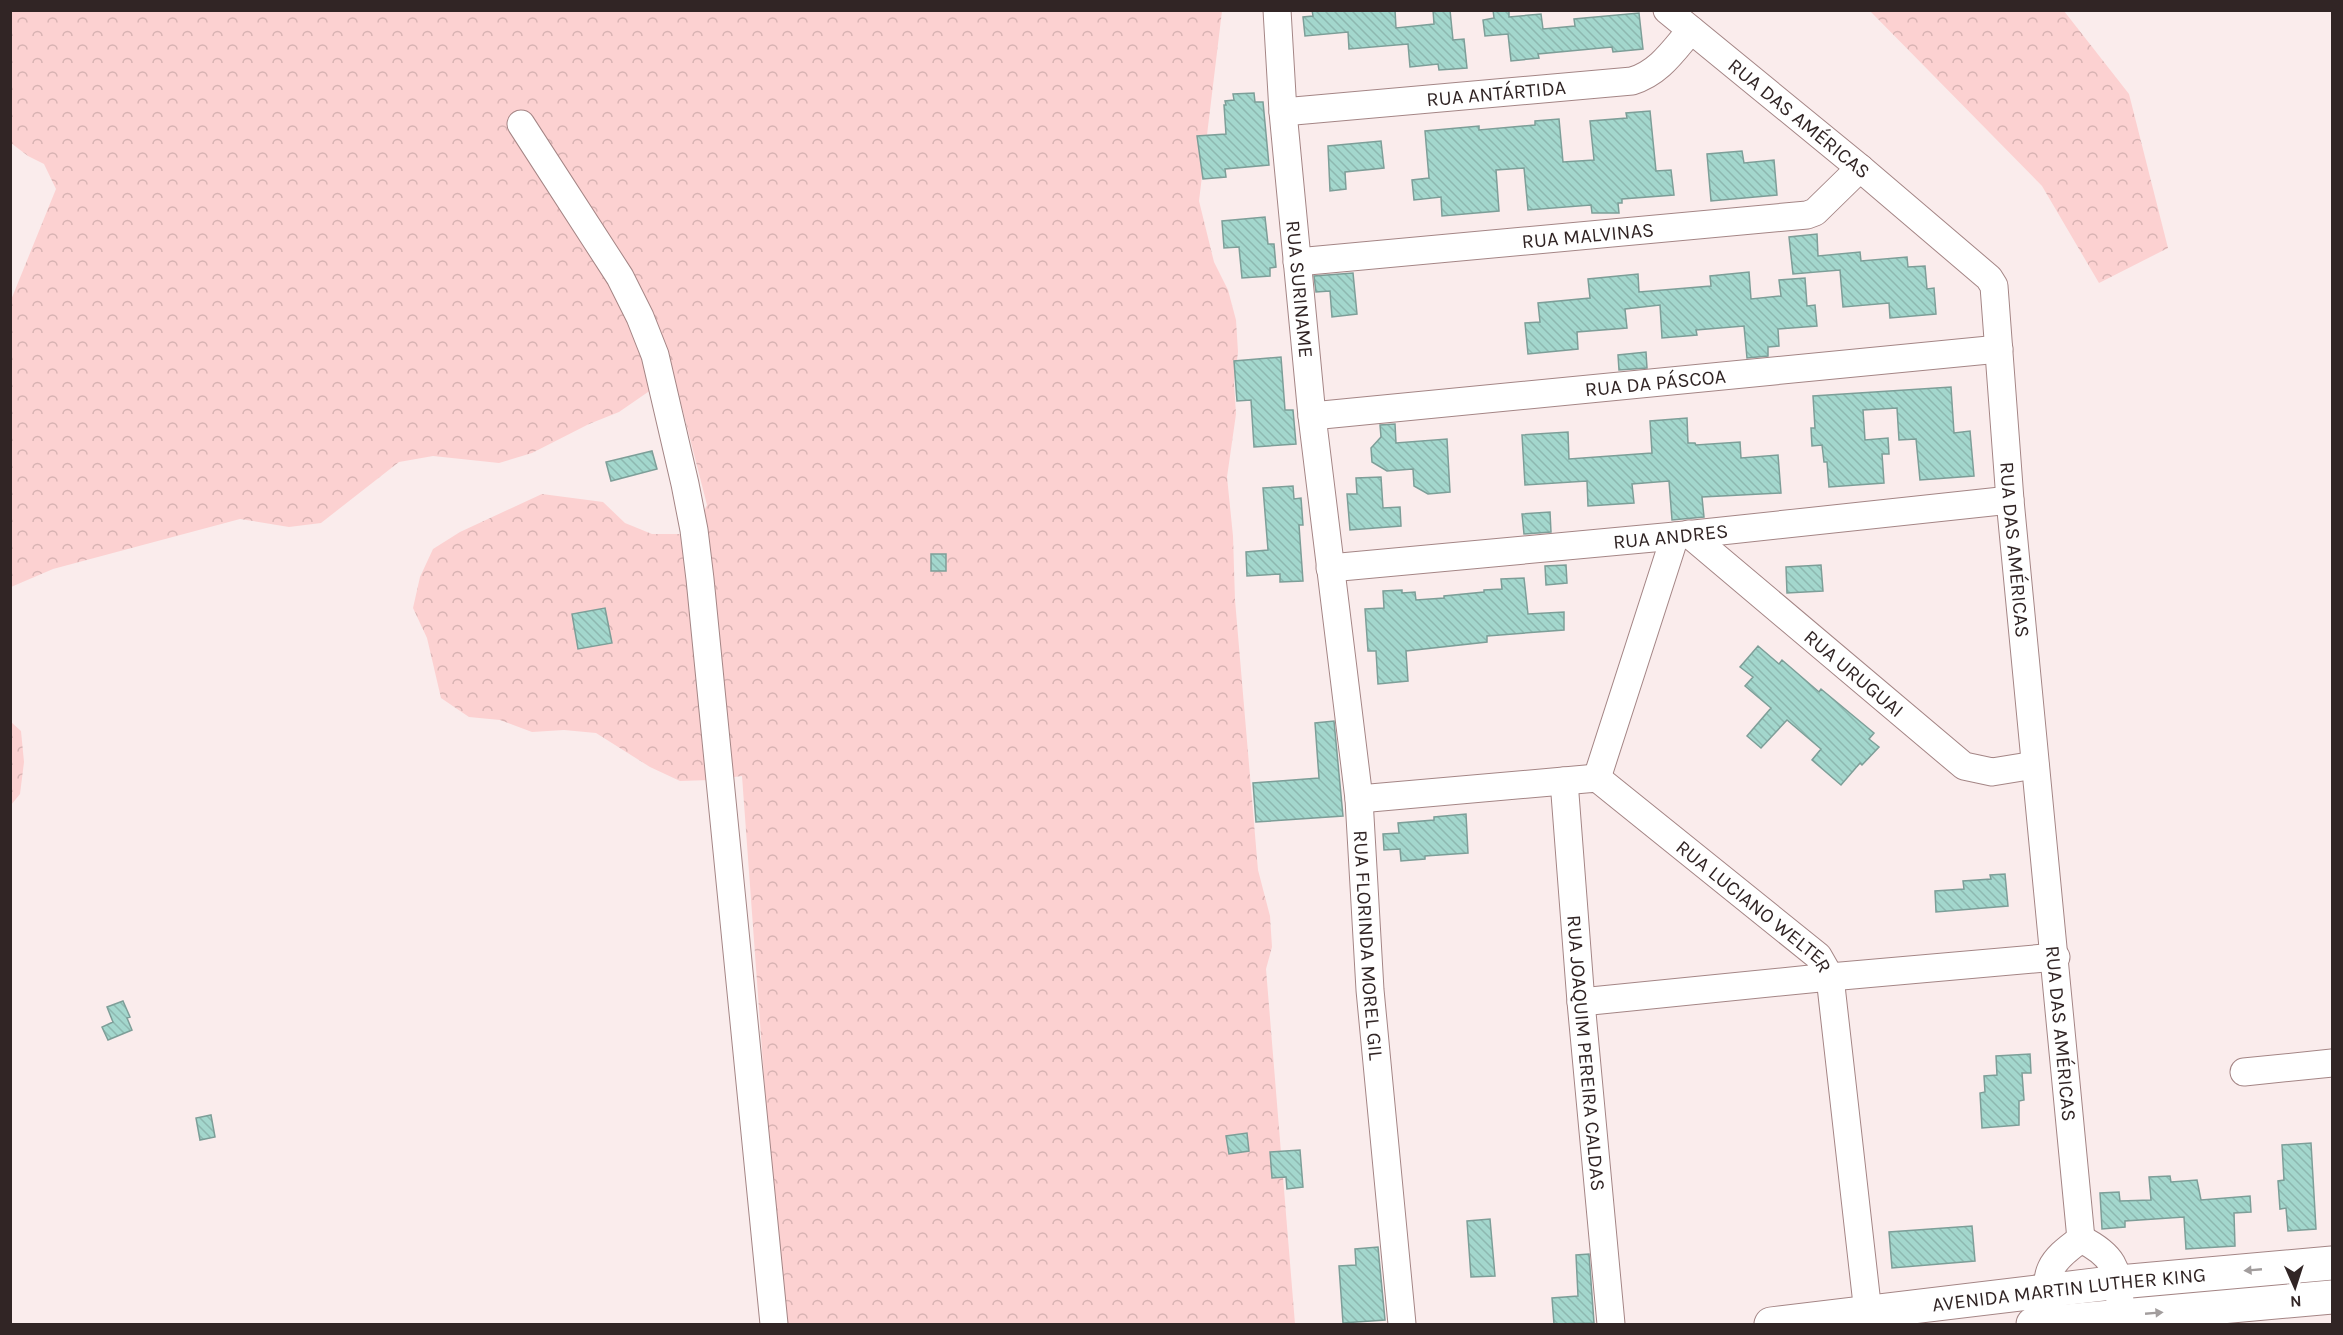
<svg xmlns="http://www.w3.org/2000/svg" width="2343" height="1335" font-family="Karla,sans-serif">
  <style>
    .forest { fill: url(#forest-crowns) }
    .building { fill: url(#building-back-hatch); stroke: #7d9e98; stroke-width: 1.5 }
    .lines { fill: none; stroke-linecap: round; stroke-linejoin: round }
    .minor-casing { stroke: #a48585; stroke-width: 29 }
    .major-casing { stroke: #a48585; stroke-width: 35 }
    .minor { stroke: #fff; stroke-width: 27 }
    .major { stroke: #fff; stroke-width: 33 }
    .oneway { fill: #a29d9d }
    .labels { text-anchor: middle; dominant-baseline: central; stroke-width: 4.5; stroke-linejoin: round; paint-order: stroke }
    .street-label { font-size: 20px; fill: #312525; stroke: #fff }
  </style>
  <defs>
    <pattern id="forest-crowns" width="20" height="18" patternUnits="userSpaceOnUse" patternTransform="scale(1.5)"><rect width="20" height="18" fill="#fcd1d1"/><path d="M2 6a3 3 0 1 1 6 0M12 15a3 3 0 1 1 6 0" fill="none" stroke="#d8b3b3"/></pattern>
    <pattern id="building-back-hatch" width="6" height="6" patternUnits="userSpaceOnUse" patternTransform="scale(1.5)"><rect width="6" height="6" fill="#a3d7cd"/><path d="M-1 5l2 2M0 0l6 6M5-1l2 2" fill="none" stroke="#8db8b0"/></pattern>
  </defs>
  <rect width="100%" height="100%" fill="#faecec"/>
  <path class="forest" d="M11 11H1222L1199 201 1214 262 1228 290 1236 320 1238 352 1234 383 1236 414 1227 477 1233 536 1235 600 1258 870 1270 916 1272 947 1266 969 1295 1324H782L742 776 711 780 680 781 650 767 596 733 564 730 532 732 500 720 469 717 441 698 427 638 413 608 420 577 433 549 460 532 542 494 603 502 625 523 652 534H681L703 513 707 505 675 380 648 392 619 412 589 424 532 453 499 463 433 456 399 462 321 523 289 527 240 519 53 569 11 587V300L56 189 44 164 28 156 11 143Z
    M1870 11H2064L2129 94 2168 248 2099 283 2042 186Z
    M11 722 21 731 24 762 20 794 11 805Z"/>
  <path class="building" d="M1312 10H1395L1396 28 1434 24 1433 10H1450L1453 40 1464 39 1467 68 1439 70 1438 64 1410 67 1408 44 1349 49 1348 32 1305 36 1303 17 1313 16Z
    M1493 10H1509V17L1541 14 1543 29 1575 26 1574 19 1639 13 1643 49 1613 52 1612 47 1538 54 1539 58 1511 61 1508 34 1485 36 1483 20 1494 18Z
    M1254 93 1255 102H1263L1269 165 1225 169 1226 177 1203 179 1197 136 1226 134 1224 105H1226L1225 101 1234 100 1233 94Z
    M1650 111 1656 171 1671 170 1674 195 1622 199V203H1618L1619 213H1592L1591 205 1528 210 1524 168 1496 170 1499 211 1442 216 1441 197 1414 200 1412 180 1429 178 1425 131 1479 126V130L1535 125V121L1559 119 1563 162 1594 160 1590 121 1627 118 1626 113Z
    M1381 141 1384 168 1345 172 1346 189 1330 191 1328 146Z
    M1742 151 1744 163 1774 160 1777 195 1711 201 1707 154Z
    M1265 217 1268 244H1274L1276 267 1270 268V276L1242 278 1239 247 1224 248 1222 221Z
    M1817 234 1818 256 1860 252 1861 261 1907 257 1908 267 1925 266 1927 289 1934 288 1936 314 1890 318 1889 303 1843 307 1840 270 1793 274 1789 237Z
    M1749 272 1751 299 1781 296 1779 280 1805 278 1807 306 1815 305 1817 326 1778 329 1779 346 1768 347V356L1747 358 1744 326 1696 330 1697 335 1662 338 1660 305 1625 309 1627 328 1577 332 1578 349 1528 354 1525 323 1540 322 1538 303 1590 298 1588 279 1638 274 1639 292 1711 286 1710 276Z
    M1353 273 1357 314 1332 317 1330 291 1316 292 1314 276Z
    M1646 352 1647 368 1619 370 1618 355Z
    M1281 357 1285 410H1293L1296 444 1254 447 1251 400 1237 401 1234 361Z
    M1951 387 1954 433 1970 431 1974 476 1920 480 1916 439 1899 440 1897 408 1863 410 1865 440 1888 438 1889 454H1882L1884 483 1829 487 1827 462H1824L1822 445 1812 446 1811 428H1815L1813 396Z
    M1687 418 1688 443H1695L1696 445 1740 442 1741 458 1778 455 1781 493 1702 497 1704 517 1672 520 1669 481 1632 484 1634 503 1588 506 1587 481 1525 485 1522 435 1568 432 1569 459 1652 453 1650 421Z
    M1395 424 1396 443 1447 439 1450 492 1428 494 1414 486 1413 469 1387 471 1372 462 1371 448 1381 437 1380 425Z
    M652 451 657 469 611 481 606 462Z
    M1381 477 1383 508 1400 507 1401 526 1350 530 1347 494H1357L1356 478Z
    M1293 486 1294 499 1301 498 1303 525H1299L1303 581 1280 582V574L1247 576 1246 552 1268 550 1263 488Z
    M1550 512 1551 532 1524 534 1522 514Z
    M931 554H946V571H931Z
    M1566 565 1567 583 1546 585 1545 566Z
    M1821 565 1823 591 1787 593 1786 567Z
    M1524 578 1528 614 1564 612V630L1487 636V642L1406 651 1408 681 1378 684 1376 651H1368L1365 609 1384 608 1383 591 1402 590V593L1415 592 1416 600 1444 598V596L1484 592V590L1502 589 1501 579Z
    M605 608 612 643 578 649 572 614Z
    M1758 646 1779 664 1782 660 1819 692 1821 689 1874 733 1869 739 1879 747 1862 765 1860 763 1841 785 1812 760 1821 749 1787 720 1761 748 1747 736 1771 708 1745 686 1753 677 1740 667Z
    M1334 721 1343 816 1256 822 1253 783 1319 778 1315 723Z
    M1466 814 1468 853 1425 856V859L1401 861 1400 849 1384 850 1383 834 1399 833 1398 823 1434 820V817Z
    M2005 874 2008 906 1936 912 1935 891 1964 889 1963 881 1991 879 1990 875Z
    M123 1001 130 1017 127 1018 132 1030 108 1040 102 1027 113 1022 107 1007Z
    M2030 1054 2031 1073H2022L2024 1100 2019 1101V1125L1982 1128 1980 1093 1985 1092 1984 1076 1997 1075 1996 1056Z
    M211 1115 215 1137 200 1140 196 1118Z
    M1247 1133 1249 1151 1229 1154 1226 1136Z
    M2311 1143 2316 1229 2288 1231 2286 1208 2280 1209 2278 1181 2284 1180 2282 1145Z
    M1300 1150 1303 1187 1287 1189 1286 1177 1272 1178 1270 1152Z
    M2170 1176 2171 1182 2197 1180 2201 1200 2250 1196 2251 1212 2234 1213 2235 1246 2186 1249 2184 1217 2125 1221V1227L2102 1229 2100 1193 2119 1192 2120 1201 2151 1200 2149 1177Z
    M1490 1219 1495 1276 1471 1277 1467 1221Z
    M1972 1226 1975 1261 1892 1268 1889 1232Z
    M1378 1247 1385 1320 1343 1323 1339 1266 1356 1265 1355 1249Z
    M1589 1254 1594 1323 1554 1324 1552 1298 1578 1296 1576 1255Z"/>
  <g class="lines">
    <defs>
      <g id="minor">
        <path id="s1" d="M1277 10 1283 112 1312 416 1359 799 1370 990 1402 1324"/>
        <path id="s2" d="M1667 10 1860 168 1989 278 1994 286 2010 500 2081 1239"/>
        <path id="s3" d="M1283 112 1632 81C1659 73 1673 51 1691 30"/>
        <path d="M521 124 620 277 640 317 655 355 685 484 694 530 700 579 774 1324"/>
        <path id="s4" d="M1297 262 1807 215 1815 212 1860 168"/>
        <path id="s5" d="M1312 416 1999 349"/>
        <path id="s6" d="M1689 534 1964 766 1992 772 2035 765"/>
        <path id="s7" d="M1330 568 1675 536 2010 500"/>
        <path d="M1597 778 1675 536"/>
        <path id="s8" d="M1564 781 1581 1002 1611 1324"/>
        <path id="s9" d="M1359 799 1597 778 1818 956 1830 977 1868 1313"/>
        <path d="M1581 1002 1830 977 2056 957"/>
        <path d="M2244 1072 2332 1063"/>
        <path d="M2081 1239C2113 1255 2118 1268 2120 1302"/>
        <path d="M2049 1310C2044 1271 2049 1262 2081 1239"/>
      </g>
      <g id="major">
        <path id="s10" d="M1771 1324 2119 1282 2332 1263"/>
        <path d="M2033 1324 2332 1297"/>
      </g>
    </defs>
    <use href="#minor" class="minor-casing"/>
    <use href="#major" class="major-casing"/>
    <use href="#minor" class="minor"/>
    <use href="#major" class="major"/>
  </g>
  <defs><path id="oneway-solid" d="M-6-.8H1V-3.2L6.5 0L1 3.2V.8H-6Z" transform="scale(1.5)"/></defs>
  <g class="oneway">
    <use href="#oneway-solid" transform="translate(2253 1270) rotate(175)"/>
    <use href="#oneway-solid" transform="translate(2154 1313) rotate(-5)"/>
  </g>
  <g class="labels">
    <g class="street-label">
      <text stroke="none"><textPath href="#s3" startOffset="214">RUA ANTÁRTIDA</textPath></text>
      <text stroke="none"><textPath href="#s2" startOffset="171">RUA DAS AMÉRICAS</textPath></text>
      <text stroke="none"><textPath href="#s4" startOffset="292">RUA MALVINAS</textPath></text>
      <text stroke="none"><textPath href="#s1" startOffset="280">RUA SURINAME</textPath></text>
      <text stroke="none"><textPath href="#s5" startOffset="345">RUA DA PÁSCOA</textPath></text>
      <text stroke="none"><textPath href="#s7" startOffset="342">RUA ANDRES</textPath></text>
      <text stroke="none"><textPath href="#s2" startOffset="693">RUA DAS AMÉRICAS</textPath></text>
      <text stroke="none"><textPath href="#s6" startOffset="216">RUA URUGUAI</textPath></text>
      <text stroke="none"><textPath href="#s9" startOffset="442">RUA LUCIANO WELTER</textPath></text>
      <text stroke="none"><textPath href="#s1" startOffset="940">RUA FLORINDA MOREL GIL</textPath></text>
      <text stroke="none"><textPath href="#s2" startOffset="1179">RUA DAS AMÉRICAS</textPath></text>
      <text stroke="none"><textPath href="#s8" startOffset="273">RUA JOAQUIM PEREIRA CALDAS</textPath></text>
      <text stroke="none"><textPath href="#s10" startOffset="300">AVENIDA MARTIN LUTHER KING</textPath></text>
    </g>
  </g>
  <rect width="2343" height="1335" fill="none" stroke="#312525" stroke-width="24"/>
  <g transform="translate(2295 1287) rotate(177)" stroke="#ffffff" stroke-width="4.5" paint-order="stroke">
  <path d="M0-4.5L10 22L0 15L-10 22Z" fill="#312525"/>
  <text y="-9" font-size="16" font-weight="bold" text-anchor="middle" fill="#312525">N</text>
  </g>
</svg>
